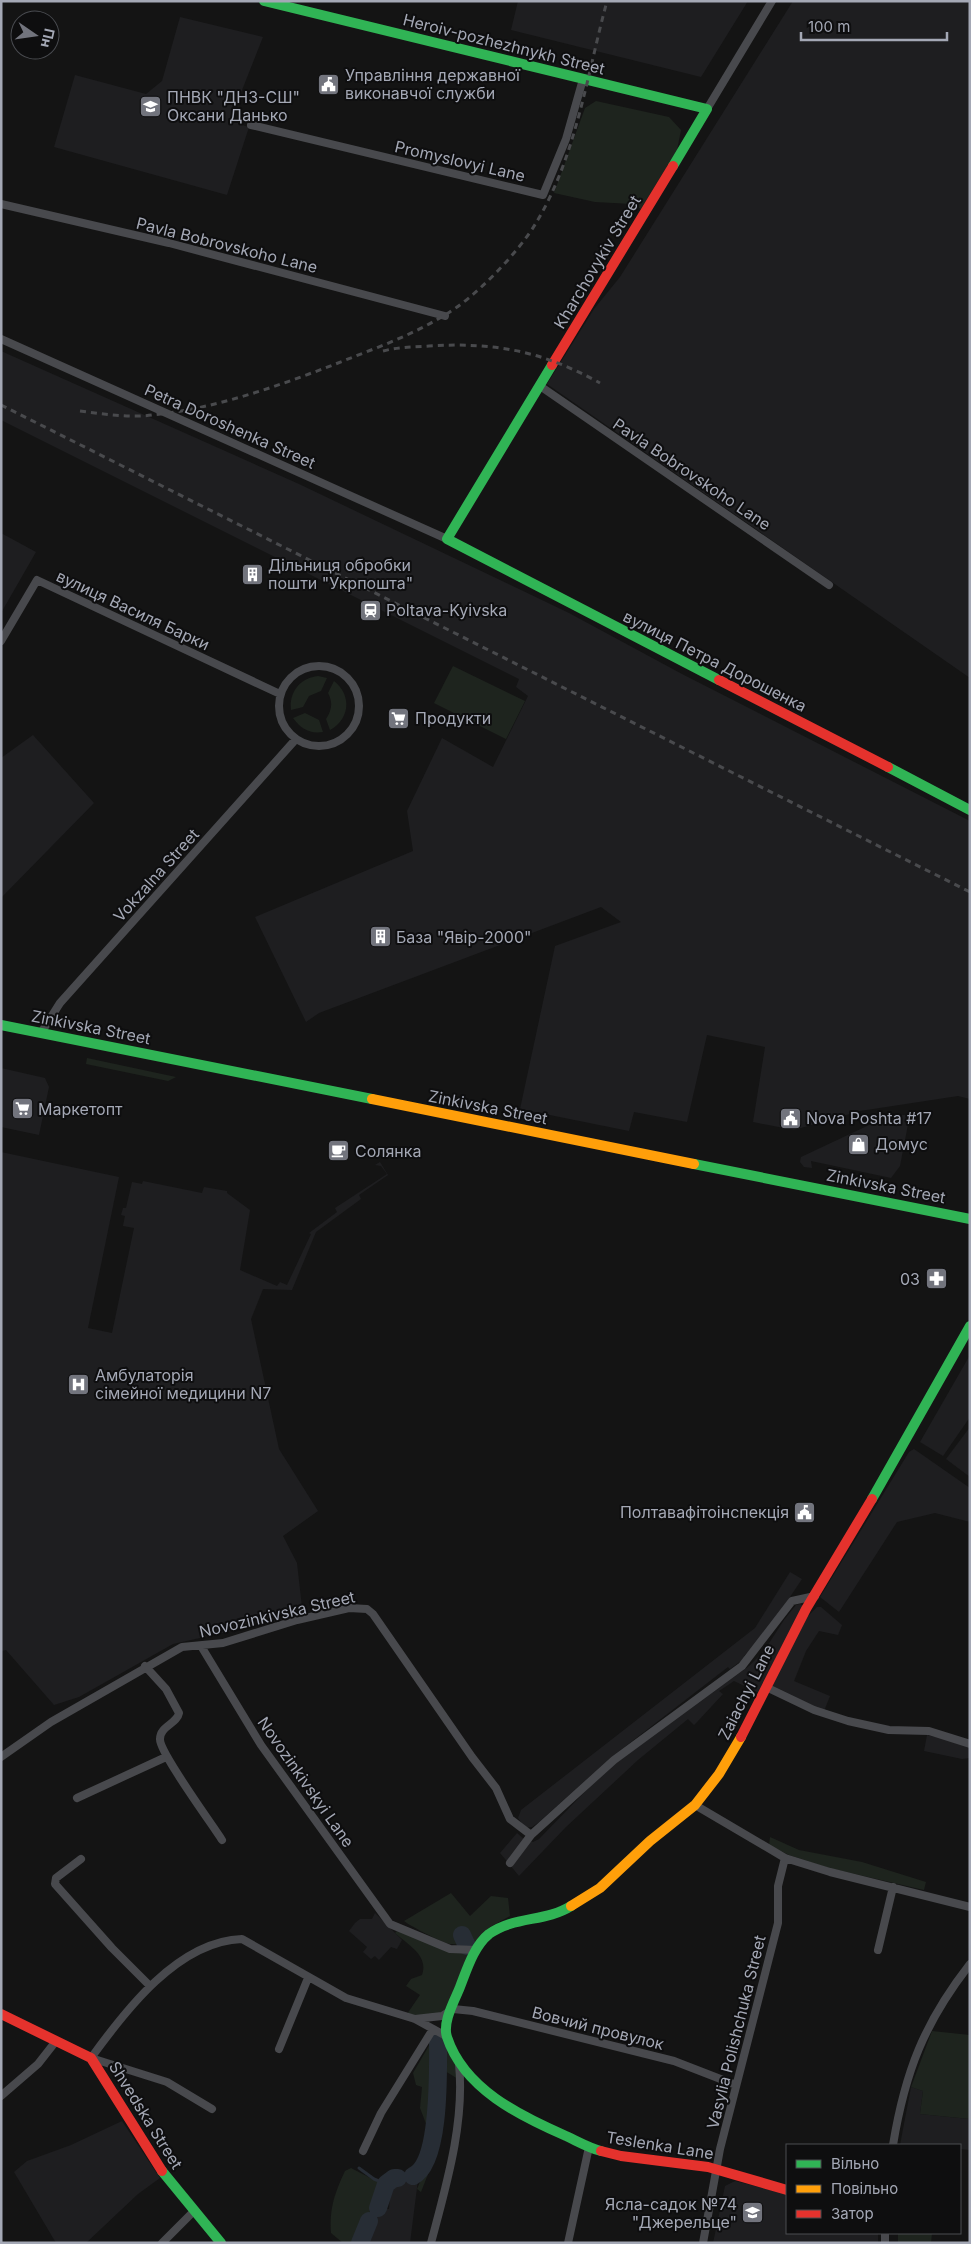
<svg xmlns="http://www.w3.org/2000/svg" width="971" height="2244" font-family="Inter,sans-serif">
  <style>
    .built { fill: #1e1e20 }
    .green { fill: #1e241e }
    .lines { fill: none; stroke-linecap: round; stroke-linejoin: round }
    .stream { stroke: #272d35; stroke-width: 3 }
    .river { stroke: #272d35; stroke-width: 18 }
    .street { stroke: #48494d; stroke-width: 8 }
    .fast { stroke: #30b455; stroke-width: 10 }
    .slow { stroke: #ff9f0a; stroke-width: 10 }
    .jam { stroke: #e5322d; stroke-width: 10 }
    .rail { stroke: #494a4d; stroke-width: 3; stroke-dasharray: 6 5; stroke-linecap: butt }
    .labels { text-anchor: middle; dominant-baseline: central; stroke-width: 4; stroke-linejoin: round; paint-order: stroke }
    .street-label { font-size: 16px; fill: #a4a8b5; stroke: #0e0e0f }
    .poi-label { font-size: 16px; fill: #a4a8b5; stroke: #0e0e0f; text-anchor: start }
  </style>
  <rect width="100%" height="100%" fill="#141414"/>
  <path class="built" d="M518 1H748L701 77 511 30Z
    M793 1H970V678L547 384 594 309 620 277Z
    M180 17 263 37 231 118 238 120V124L249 127 227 195 54 147 75 75 146 94 162 81Z
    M1 351 299 484 569 613 682 674 970 821V1099L958 1096 860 1111 794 1130 753 1122 765 1047 707 1035 687 1122 634 1112 629 1131 520 1109 555 946 621 922 601 907 319 1013 306 1022 255 917 413 851 407 811 442 738 493 767 528 696 516 687 519 679 1 420Z
    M1 533 36 552 1 613Z
    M33 735 94 803 1 898V758Z
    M1 1068 45 1078 49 1087 39 1135 1 1127Z
    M910 1114 900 1166 891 1178 811 1161 812 1168 804 1167 800 1162 801 1157 884 1118Z
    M1 1152 119 1177 88 1328 112 1333 134 1228 123 1226 125 1216 121 1215 123 1208H126L132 1182 142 1184 143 1181 202 1193 204 1187 227 1191V1193L250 1210 240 1270 277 1286 280 1282 287 1285 311 1234 309 1233 337 1212 335 1208 387 1174 381 1166 375 1165 380 1162 388 1175 359 1195 361 1199 316 1232 292 1290 263 1289 251 1319 279 1449 318 1511 283 1536 297 1563 302 1607H305L307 1614 173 1644 79 1697 54 1705 6 1650 1 1651Z
    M970 1355V1417L943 1456 920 1442Z
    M970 1427V1477L946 1459Z
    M914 1449 970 1488V1522L935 1513 897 1522 839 1612 820 1597 909 1452Z
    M790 1572 802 1579 766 1633 744 1656 745 1658 730 1669 728 1667 613 1756 539 1822 532 1827 525 1828 518 1818 521 1810 755 1628Z
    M800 1604 805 1607 759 1693 734 1681 719 1691 723 1694 698 1721 694 1725 688 1719 638 1760 566 1827 519 1876 500 1853 517 1833 524 1839 533 1842 539 1839 605 1771 749 1666 764 1651 784 1620 796 1605Z
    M817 1607H821L842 1625 838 1635 819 1631 806 1651 794 1681 830 1696 824 1711 771 1685 808 1616Z
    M927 1735 970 1745V1758L962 1759 924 1751Z
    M375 1913 402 1940 397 1949 391 1947 379 1960 375 1956 371 1959 363 1952 367 1947 349 1931 355 1923 360 1919H372Z
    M911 2087 923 2091 920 2114 970 2119V2150L960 2149V2145H900Z
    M122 2121 160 2178 138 2194 86 2243H56L14 2172 27 2161 71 2145Z
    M399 2172H412V2178L418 2180 410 2243H368L370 2209H389L391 2180 399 2181Z
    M735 2181 787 2194V2233H878V2243H713L725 2186Z"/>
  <path class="green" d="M596 101 669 117 681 130 677 150 641 209 632 204 595 202 554 193 585 108Z
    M453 666 525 701 506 739 434 703Z
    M318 676 327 678 321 691 309 696 303 707 291 710C289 692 300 678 318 676Z
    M334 681C352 695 350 719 330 730L326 719C332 710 333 702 328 693Z
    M305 713 319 720 323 732C310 734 301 729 293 718Z
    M87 1058 176 1077 168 1081 86 1064Z
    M770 1837 799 1850 862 1862 926 1882 924 1890 829 1868 789 1855 769 1845Z
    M451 1893 470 1916 491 1896 508 1898 510 1916 490 1927 474 1944C466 1944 458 1945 450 1944 441 1942 412 1927 404 1921Z
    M397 1931 469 1952 445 2012 421 2016 407 2014 420 1995 406 1986 411 1979 422 1975C429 1955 408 1945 395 1933Z
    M932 2031 970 2035V2119L920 2114 923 2091 911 2087Z
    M434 2037C448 2047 457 2061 458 2079L445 2071 441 2083 432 2164 421 2192 417 2189 422 2177 419 2168 428 2140V2129L420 2108 422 2087 416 2085 413 2073Z
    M351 2168 380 2183 386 2180 390 2183 385 2201 381 2206 370 2208 367 2243H343L331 2233C329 2209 335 2192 345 2171Z
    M898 2233H932L931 2243H898Z"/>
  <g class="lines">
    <path class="stream" d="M359 2168 374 2179 386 2184"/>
    <path class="river" d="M462 1935 467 1946
      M413 2176C441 2163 438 2068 438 2040
      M378 2208 386 2184 394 2178H398
      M360 2243 369 2221"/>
    <path class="street" d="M707 109 772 1
      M251 125 543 195 566 139 583 79
      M1 204 169 243 445 316
      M1 339 447 539
      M540 386 829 585
      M1 641 37 580 280 694
      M279 706a40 40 0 1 1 80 0a40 40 0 1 1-80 0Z
      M41 1033 60 1003 296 739
      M201 1646 261 1745 390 1924 450 1949 476 1950
      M145 1666 166 1689 179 1713C177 1724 160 1726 160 1739 159 1752 212 1824 222 1840
      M766 1687 814 1710 848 1721 889 1730 929 1731 970 1744
      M1 1757 51 1722 182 1647 223 1643 297 1620 349 1608 367 1609 373 1614 472 1757 496 1788 510 1819 531 1835
      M77 1798 166 1757
      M695 1805 785 1858 830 1872 970 1907
      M81 1859 56 1878 55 1884 112 1948 150 1986
      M510 1863 531 1835 614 1760 742 1666 792 1601 815 1596
      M878 1950 893 1887
      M415 2019 442 2016 453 2009 473 2011 674 2061 736 2085
      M279 2049 308 1978
      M1 2096 38 2064 56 2041
      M212 2109 167 2082 91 2058C125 2011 178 1941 242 1939L346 1998 415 2019 446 2036
      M893 2145C905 2072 924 2023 970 1964
      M363 2151 381 2113 433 2029
      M885 2233V2243
      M162 2243 194 2211
      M431 2243C446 2186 465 2123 459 2064
      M568 2243 589 2147
      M703 2243 720 2149 778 1923V1886L785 1858"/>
    <path class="fast" d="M264 1 707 109 673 166
      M552 365 447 539 719 680
      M888 767 970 810
      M1 1025 372 1099
      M694 1164 970 1219
      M872 1499 970 1326
      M571 1906C546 1922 514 1916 489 1934 474 1946 467 1969 460 1987 455 2000 442 2022 447 2037 464 2089 520 2116 566 2136 577 2141 589 2148 601 2151
      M162 2171 221 2243"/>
    <path class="slow" d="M372 1099 694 1164
      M571 1906 600 1888 650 1841 695 1805 719 1774 741 1737"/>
    <path class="jam" d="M552 365 673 166
      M719 680 888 767
      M741 1737 806 1609 872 1499
      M1 2014 91 2058 162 2171
      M601 2151 621 2156 708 2167 787 2190"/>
    <path class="rail" d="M383 351C398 347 413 347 429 346 495 342 542 351 600 383
      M1 405 970 892
      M80 411C104 414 128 418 152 415 214 409 275 387 333 365 370 350 409 337 443 316 474 299 518 253 536 223 576 157 587 75 607 1"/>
  </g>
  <defs>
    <symbol id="civic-square" viewBox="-11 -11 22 22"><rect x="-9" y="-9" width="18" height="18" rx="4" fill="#72747d" stroke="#0e0e0f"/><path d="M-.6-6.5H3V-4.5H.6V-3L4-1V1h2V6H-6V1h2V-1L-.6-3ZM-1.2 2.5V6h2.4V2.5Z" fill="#fff"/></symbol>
    <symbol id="school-square" viewBox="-11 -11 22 22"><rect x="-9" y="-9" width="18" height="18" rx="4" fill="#72747d" stroke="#0e0e0f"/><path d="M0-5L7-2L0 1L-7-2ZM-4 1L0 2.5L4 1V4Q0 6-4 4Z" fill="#fff"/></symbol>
    <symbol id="building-square" viewBox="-11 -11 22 22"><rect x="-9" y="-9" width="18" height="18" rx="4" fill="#72747d" stroke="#0e0e0f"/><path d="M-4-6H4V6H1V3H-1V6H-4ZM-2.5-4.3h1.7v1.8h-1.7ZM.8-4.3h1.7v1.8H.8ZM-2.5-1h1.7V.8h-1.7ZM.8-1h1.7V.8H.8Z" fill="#fff"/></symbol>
    <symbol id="station-square" viewBox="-11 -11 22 22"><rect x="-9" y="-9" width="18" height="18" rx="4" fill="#72747d" stroke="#0e0e0f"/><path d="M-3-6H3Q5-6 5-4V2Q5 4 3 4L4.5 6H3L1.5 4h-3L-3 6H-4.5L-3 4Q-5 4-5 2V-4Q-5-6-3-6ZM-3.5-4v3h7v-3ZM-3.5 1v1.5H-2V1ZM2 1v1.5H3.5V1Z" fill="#fff"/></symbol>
    <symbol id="supermarket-square" viewBox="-11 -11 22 22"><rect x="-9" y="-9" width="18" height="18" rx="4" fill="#72747d" stroke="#0e0e0f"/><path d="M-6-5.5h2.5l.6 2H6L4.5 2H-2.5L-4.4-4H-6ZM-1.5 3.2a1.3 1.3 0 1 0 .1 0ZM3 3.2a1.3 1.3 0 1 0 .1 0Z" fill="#fff"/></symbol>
    <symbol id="shop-square" viewBox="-11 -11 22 22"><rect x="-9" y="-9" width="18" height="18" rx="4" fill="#72747d" stroke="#0e0e0f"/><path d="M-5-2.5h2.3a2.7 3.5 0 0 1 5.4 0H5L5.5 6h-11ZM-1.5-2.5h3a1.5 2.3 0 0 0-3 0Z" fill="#fff"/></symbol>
    <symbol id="cafe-square" viewBox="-11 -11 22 22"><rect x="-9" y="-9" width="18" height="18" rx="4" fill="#72747d" stroke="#0e0e0f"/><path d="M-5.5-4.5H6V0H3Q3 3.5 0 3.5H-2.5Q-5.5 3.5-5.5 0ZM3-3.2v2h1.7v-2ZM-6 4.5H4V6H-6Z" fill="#fff"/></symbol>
    <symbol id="pharmacy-square" viewBox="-11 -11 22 22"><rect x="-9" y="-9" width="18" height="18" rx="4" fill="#72747d" stroke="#0e0e0f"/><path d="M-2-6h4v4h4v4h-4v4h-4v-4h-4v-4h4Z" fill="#fff"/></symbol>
    <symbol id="hospital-square" viewBox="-11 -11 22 22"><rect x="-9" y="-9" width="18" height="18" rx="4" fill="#72747d" stroke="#0e0e0f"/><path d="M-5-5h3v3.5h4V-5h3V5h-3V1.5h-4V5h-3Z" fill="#fff"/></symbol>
  </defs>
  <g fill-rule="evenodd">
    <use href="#civic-square" x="316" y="72" width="25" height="25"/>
    <use href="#school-square" x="138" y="94" width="25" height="25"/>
    <use href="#building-square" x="240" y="562" width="25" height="25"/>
    <use href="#station-square" x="358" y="598" width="25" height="25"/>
    <use href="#supermarket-square" x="386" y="706" width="25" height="25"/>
    <use href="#building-square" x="368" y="924" width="25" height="25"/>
    <use href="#supermarket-square" x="10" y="1096" width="25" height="25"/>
    <use href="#civic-square" x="778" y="1106" width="25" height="25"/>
    <use href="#shop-square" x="846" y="1132" width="25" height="25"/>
    <use href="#cafe-square" x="326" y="1138" width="25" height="25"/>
    <use href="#pharmacy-square" x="924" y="1266" width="25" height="25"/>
    <use href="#hospital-square" x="66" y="1372" width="25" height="25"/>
    <use href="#civic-square" x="792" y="1500" width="25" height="25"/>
    <use href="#school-square" x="740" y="2200" width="25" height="25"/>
  </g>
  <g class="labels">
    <g class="street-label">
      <text transform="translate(504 44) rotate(14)">Heroiv-pozhezhnykh Street</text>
      <text transform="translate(460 161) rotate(13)">Promyslovyi Lane</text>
      <text transform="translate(227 245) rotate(14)">Pavla Bobrovskoho Lane</text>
      <text transform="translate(597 262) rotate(-59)">Kharchovykiv Street</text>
      <text transform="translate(230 426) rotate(24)">Petra Doroshenka Street</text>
      <text transform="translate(692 474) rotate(34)">Pavla Bobrovskoho Lane</text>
      <text transform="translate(133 610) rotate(25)">вулиця Василя Барки</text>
      <text transform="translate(715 661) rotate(27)">вулиця Петра Дорошенка</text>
      <text transform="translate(156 875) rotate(-48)">Vokzalna Street</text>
      <text transform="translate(91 1027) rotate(11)">Zinkivska Street</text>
      <text transform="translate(488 1107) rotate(11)">Zinkivska Street</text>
      <text transform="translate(886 1186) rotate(11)">Zinkivska Street</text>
      <text transform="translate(277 1614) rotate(-13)">Novozinkivska Street</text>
      <text transform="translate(746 1692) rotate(-63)">Zaiachyi Lane</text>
      <text transform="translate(306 1782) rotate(55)">Novozinkivskyi Lane</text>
      <text transform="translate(598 2028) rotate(14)">Вовчий провулок</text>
      <text transform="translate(736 2032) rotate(-76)">Vasylia Polishchuka Street</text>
      <text transform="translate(146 2115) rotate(58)">Shvedska Street</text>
      <text transform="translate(660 2145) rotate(9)">Teslenka Lane</text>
    </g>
    <g class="poi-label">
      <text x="345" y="75">Управління державної<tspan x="345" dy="18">виконавчої служби</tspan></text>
      <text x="167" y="97">ПНВК "ДНЗ-СШ"<tspan x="167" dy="18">Оксани Данько</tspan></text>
      <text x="268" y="565">Дільниця обробки<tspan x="268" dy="18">пошти "Укрпошта"</tspan></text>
      <text x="386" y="610">Poltava-Kyivska</text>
      <text x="415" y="718">Продукти</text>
      <text x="396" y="937">База "Явір-2000"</text>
      <text x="38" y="1109">Маркетопт</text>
      <text x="806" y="1118">Nova Poshta #17</text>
      <text x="875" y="1144">Домус</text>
      <text x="355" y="1151">Солянка</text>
      <text x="920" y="1279" text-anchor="end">03</text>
      <text x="95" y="1375">Амбулаторія<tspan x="95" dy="18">сімейної медицини N7</tspan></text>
      <text x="789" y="1512" text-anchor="end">Полтавафітоінспекція</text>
      <text x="737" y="2204" text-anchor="end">Ясла-садок №74<tspan x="737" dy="18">"Джерельце"</tspan></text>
    </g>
  </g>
  <rect width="971" height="2244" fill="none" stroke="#a4a8b5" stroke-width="5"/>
  <rect x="786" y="2144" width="175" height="90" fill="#0e0e0f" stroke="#4a4c51"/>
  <rect x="796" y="2160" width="25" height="8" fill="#30b455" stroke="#4a4c51"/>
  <text x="831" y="2169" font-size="15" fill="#a4a8b5">Вільно</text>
  <rect x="796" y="2185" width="25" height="8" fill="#ff9f0a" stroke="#4a4c51"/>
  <text x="831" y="2194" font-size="15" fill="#a4a8b5">Повільно</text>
  <rect x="796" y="2210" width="25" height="8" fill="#e5322d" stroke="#4a4c51"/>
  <text x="831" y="2219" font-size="15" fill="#a4a8b5">Затор</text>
  <g transform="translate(35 35) rotate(103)"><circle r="24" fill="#0e0e0f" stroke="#4a4c51"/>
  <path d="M0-4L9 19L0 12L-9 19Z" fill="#72747d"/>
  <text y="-8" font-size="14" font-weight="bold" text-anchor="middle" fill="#a4a8b5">Пн</text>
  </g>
  <path d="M801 32v8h146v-8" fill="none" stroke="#a4a8b5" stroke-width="2.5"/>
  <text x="808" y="32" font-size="15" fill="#a4a8b5" stroke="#0e0e0f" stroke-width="4" paint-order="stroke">100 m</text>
</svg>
